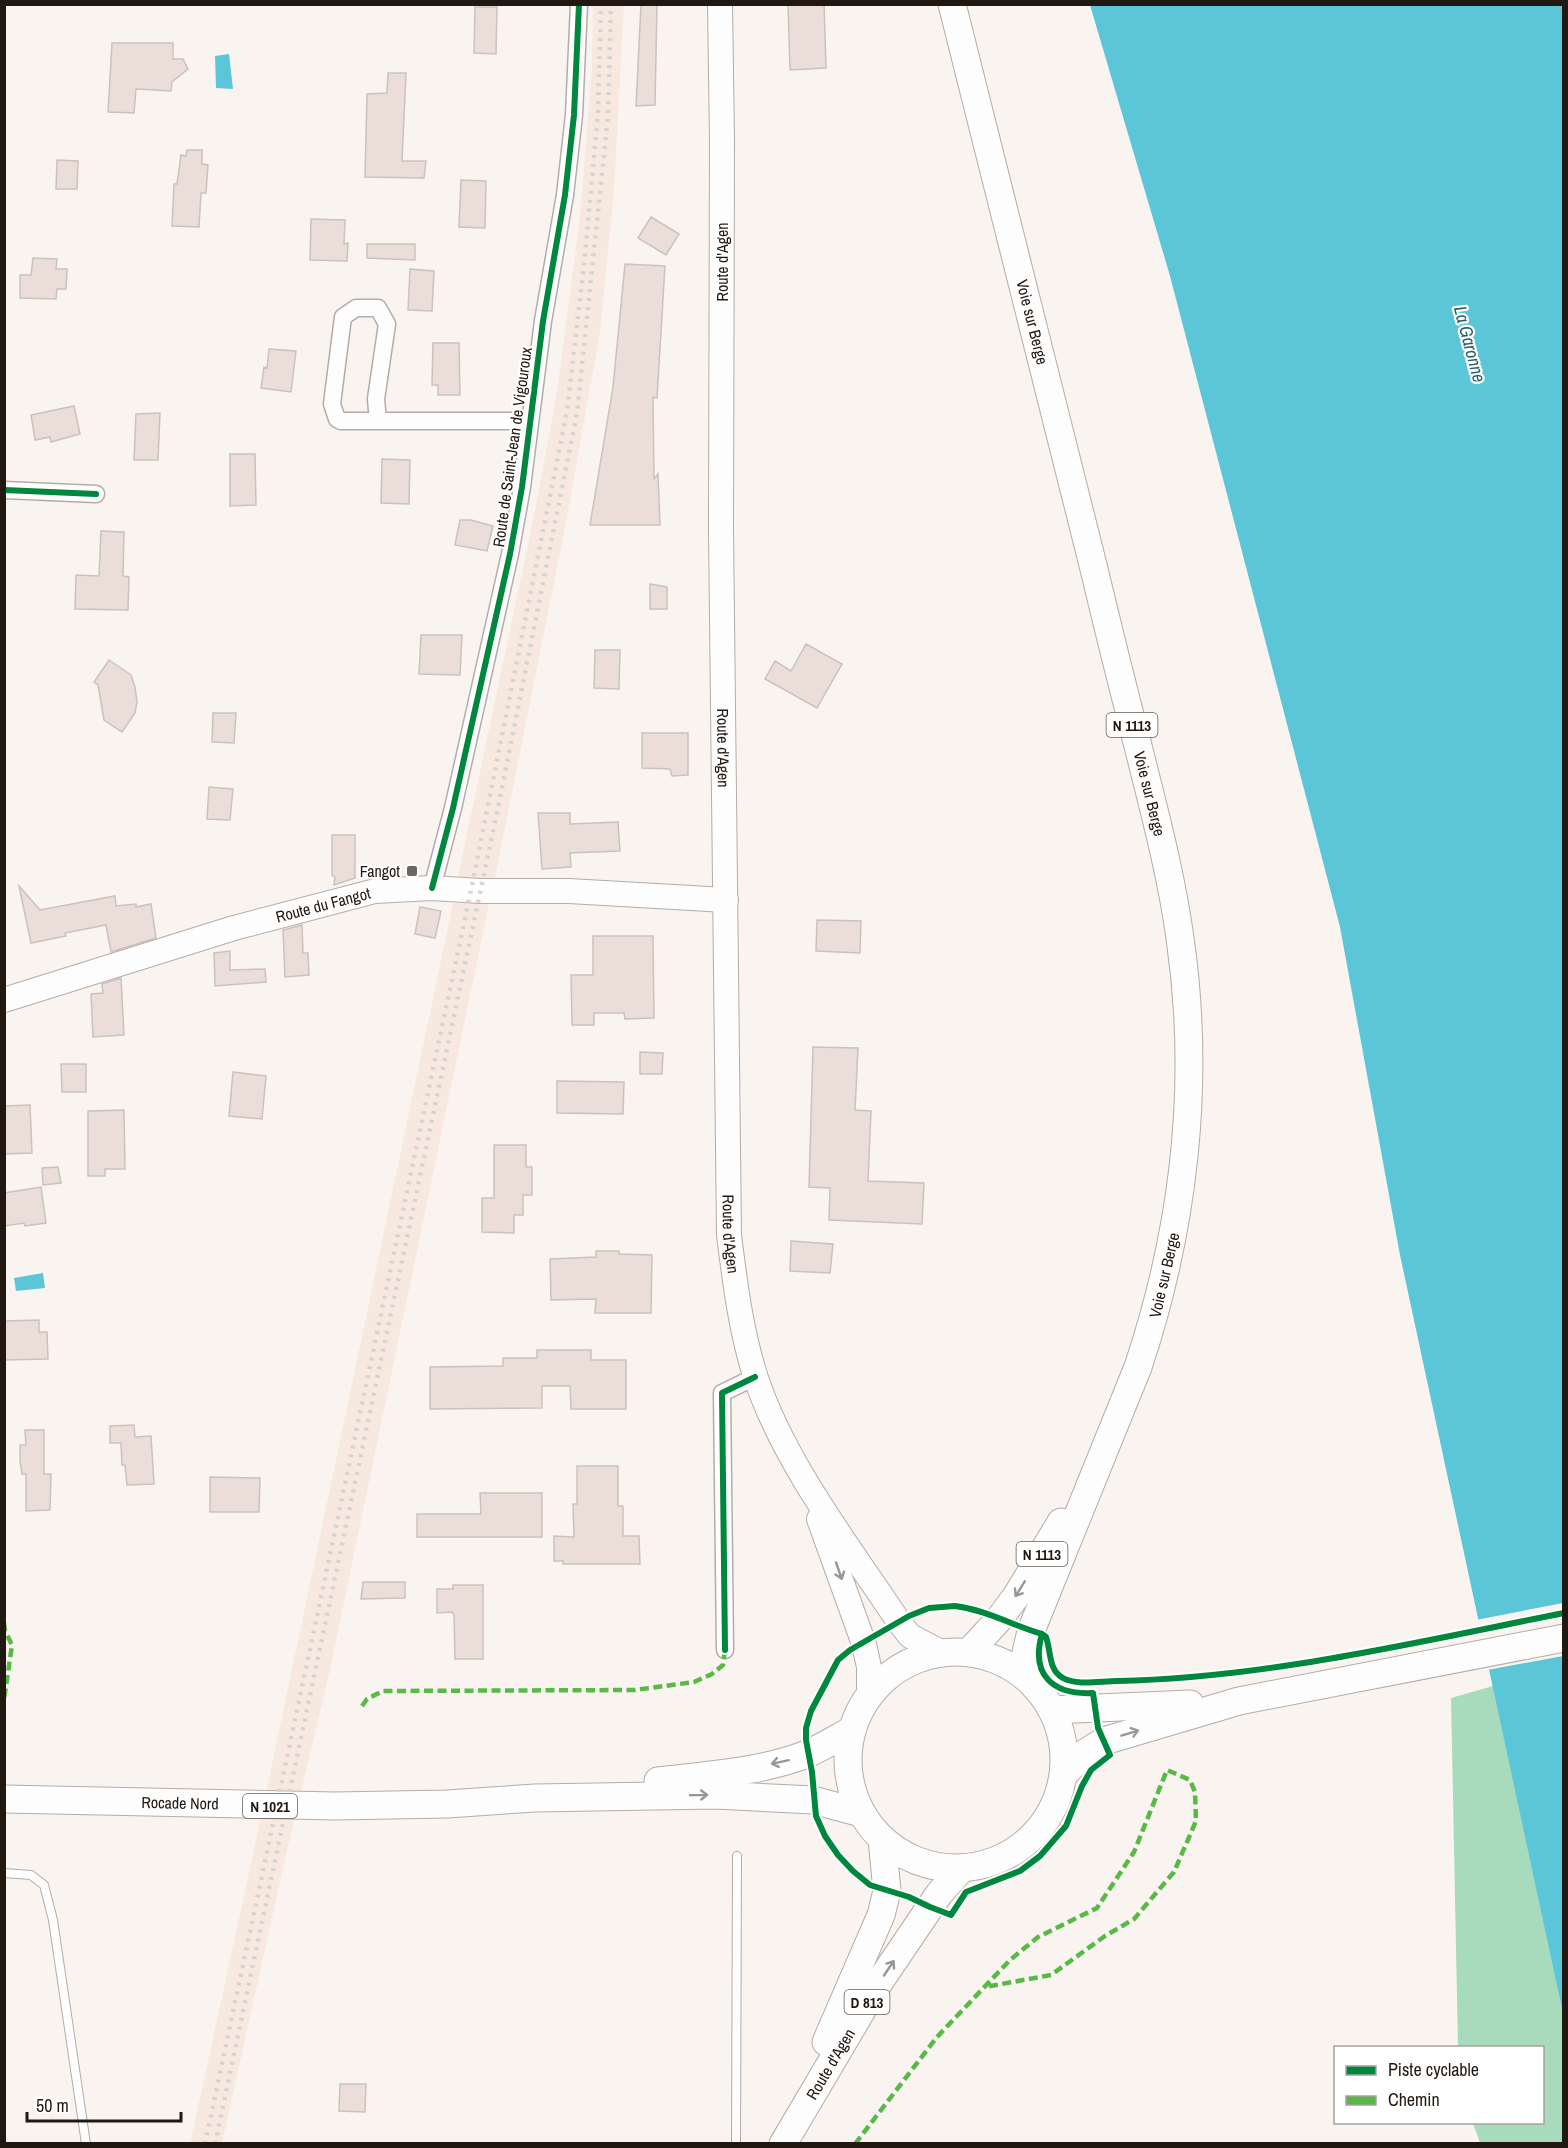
<svg xmlns="http://www.w3.org/2000/svg" width="1568" height="2148" font-family="'Archivo Narrow',sans-serif">
  <style>
    .built { fill: #f7e9df }
    .forest { fill: #a8dbbc }
    .water { fill: #5bc6d8 }
    .pier { fill: #faf4f0 }
    .building { fill: #ebddd7; stroke: #cac2bd; stroke-width: 1.5 }
    .lines { fill: none; stroke-linecap: round; stroke-linejoin: round }
    .lane-casing { stroke: #b4aca7; stroke-width: 10 }
    .street-casing { stroke: #b4aca7; stroke-width: 19 }
    .secondary-casing { stroke: #b4aca7; stroke-width: 26 }
    .primary-casing { stroke: #b4aca7; stroke-width: 29 }
    .path { stroke: #dcdad9; stroke-width: 4; stroke-dasharray: 6 3; stroke-linecap: butt }
    .lane { stroke: #fefdfd; stroke-width: 8 }
    .street { stroke: #fefdfd; stroke-width: 16 }
    .secondary { stroke: #fefdfd; stroke-width: 24 }
    .primary { stroke: #fefdfd; stroke-width: 27 }
    .rail { stroke: #d5d4d2; stroke-width: 4.5; stroke-dasharray: 3 6; stroke-linecap: butt }
    .quiet { stroke: #58b947; stroke-width: 4.5; stroke-dasharray: 9 4.5; stroke-linecap: butt }
    .cycleway-casing { stroke: #fff; stroke-width: 10 }
    .cycleway { stroke: #00873e; stroke-width: 6 }
    .oneway { stroke: #9b9693 }
    .poi-dot { fill: #6d655f; stroke: #fff; stroke-width: 2 }
    .labels { text-anchor: middle; dominant-baseline: central; stroke-width: 4.5; stroke-linejoin: round; paint-order: stroke }
    .shield { fill: #fff; stroke: #645d58; stroke-width: 1.5 }
    .shield-label { font-size: 15px; font-weight: bold; fill: #211811 }
    .street-label { font-size: 16px; fill: #211811; stroke: #fff }
    .poi-label { font-size: 16px; fill: #211811; stroke: #fff; text-anchor: end }
    .water-label { font-size: 18px; font-style: italic; fill: #275e69; stroke: #fff }
  </style>
  <rect width="100%" height="100%" fill="#faf4f0"/>
  <path class="built" d="M593 5H624L614 190 600 332 564 534 494 882 457 881 534 516 557 392 580 217 592 66Z
    M453 903 489 904 330 1670 285 1859 222 2143 190 2144 258 1831Z"/>
  <path class="forest" d="M1493 1686 1563 2014V2143H1480L1473 2123 1542 2122V2048L1458 2047 1451 1698Z"/>
  <path class="water" d="M1090 5H1563V2014L1400 1255 1340 927 1170 276Z
    M229 54 233 89 216 88 215 56Z
    M43 1273 45 1288 16 1291 14 1278Z"/>
  <path class="pier" d="M1563 1603V1656L1487 1670 1476 1620Z"/>
  <path class="building" d="M641 4H657L655 105 636 106Z
    M788 4H824L826 68 790 70Z
    M475 7H497L496 54 474 53Z
    M112 43H173V59H183L188 69 172 82 171 91 136 89 134 113 108 112Z
    M388 73H406L402 161H426L424 178 365 177 367 94 387 93Z
    M187 150H202V164L208 165 206 193H201L199 227 172 226 174 184H177L181 155 186 156Z
    M57 160 78 161 77 189H56Z
    M461 180 486 181 485 228 459 227Z
    M651 217 679 234 666 255 638 238Z
    M311 219 345 220 344 244 348 243 347 261 310 260Z
    M367 244H415V260L367 258Z
    M33 258 57 259 56 269H67L66 289H57L56 299 20 298V275H31Z
    M625 264 665 266 657 398 653 397 654 479 658 474 660 525H590L613 387Z
    M410 269 434 271 432 311 408 310Z
    M433 343H459L460 395H438V385H432Z
    M269 349 296 351 291 392 261 388 264 367 267 368Z
    M74 406 80 434 51 442 50 437 35 440 31 415Z
    M160 413 158 460H134L136 414Z
    M230 454H255L256 505 230 506Z
    M382 459 410 460 409 504 381 503Z
    M460 520H471L493 526 487 551 455 545Z
    M101 531 124 532 123 576 129 577 128 610 75 609 76 575 99 576Z
    M650 584 667 587V609H650Z
    M421 635H462L460 675 419 674Z
    M806 644 842 664 817 708 765 679 775 661 791 671Z
    M595 650H620L619 689 594 688Z
    M109 660 131 675 135 687 137 702 135 713 122 732 104 720 98 685 94 682Z
    M213 713H236L234 743 212 742Z
    M642 733H688V775L672 776 670 769 642 768Z
    M209 787 233 789 230 820 207 819Z
    M538 813H570V824L618 822 620 851 570 853 571 867 542 869Z
    M332 835H355V878L334 885 335 877 332 875Z
    M19 886 40 910 115 896 116 906 136 904V907L151 904 156 938 111 952 106 925 65 933 66 936 31 943Z
    M420 907 441 911 435 938 415 934Z
    M817 920 861 921 860 953 816 951Z
    M302 925 303 953H308L309 975 285 977 283 930Z
    M593 936H653L654 1018 625 1019 624 1013H594V1025H572L571 975H593Z
    M230 951V970L265 969 266 982 215 986 214 953Z
    M121 978 124 1035 93 1037 91 994 103 993 102 984Z
    M813 1047 858 1048 855 1110 871 1111 868 1181 924 1183 922 1224 829 1220 830 1188 809 1187Z
    M640 1052 663 1053 662 1074H640Z
    M61 1064H86V1092H62Z
    M233 1072 266 1076 262 1119 229 1116Z
    M557 1081 624 1082 623 1114 557 1113Z
    M30 1105 32 1153 4 1154V1106Z
    M124 1110 125 1169H105V1176H88V1111Z
    M494 1145H526V1167H532V1195H523V1215H514V1233L482 1232V1198H494Z
    M58 1167 61 1183 43 1185 42 1168Z
    M41 1187 46 1223 25 1226 24 1223 4 1226V1193Z
    M791 1241 833 1244 830 1273 790 1271Z
    M596 1251H619V1254L652 1255 651 1313H595L596 1299 551 1300 550 1259 596 1257Z
    M39 1320V1332H47L48 1359 4 1360V1321Z
    M537 1350H591V1360H626V1409H571L570 1386H542V1408L430 1409V1367L503 1366V1358H537Z
    M134 1425 135 1437 151 1436 154 1484 127 1485 125 1465H122L121 1443H110V1426Z
    M25 1430H44V1474H51L50 1510 26 1511V1474H22L20 1461V1445H26Z
    M577 1466H618V1506H623V1536H639L640 1564H563V1561H554V1536L574 1537 573 1504H577Z
    M210 1477 260 1478 259 1512H210Z
    M480 1493H542V1537H417V1514H481Z
    M363 1582H405V1598L361 1599Z
    M453 1585H483V1659H455L454 1615 452 1612 437 1613V1589H453Z
    M340 2084H366L365 2112 339 2111Z"/>
  <g class="lines">
    <defs>
      <path id="lane" d="M4 1873 31 1875 44 1885 53 1920 86 2144
        M736 2144 737 1856"/>
      <path id="street" d="M378 421 376 399 387 324 378 308H356L343 317 332 404 337 419 341 421H529
        M4 490 96 494
        M432 888 453 808 510 554 522 487 543 321 565 195 574 115 579 4
        M725 1650 722 1393 755 1377"/>
      <g id="secondary">
        <path id="s1" d="M720 4 722 140 721 529 729 1235C735 1283 741 1332 756 1378 784 1463 850 1548 899 1622L910 1636 941 1652"/>
        <path id="s2" d="M4 1000 234 928 375 891 432 888 480 891H569L726 900"/>
        <path d="M819 1519 864 1644 869 1667V1695"/>
      </g>
      <g id="primary">
        <path id="s3" d="M952 4C1000 193 1048 381 1094 569 1108 628 1123 688 1138 746 1154 810 1171 873 1180 938 1201 1083 1184 1229 1138 1367L1031 1631 1025 1657 1026 1677"/>
        <circle cx="956" cy="1760" r="108"/>
        <path d="M969 1652 1000 1618 1017 1595 1061 1522"/>
        <path d="M1052 1710 1190 1704"/>
        <path d="M1064 1774 1085 1753 1104 1741 1239 1701 1564 1638"/>
        <path d="M658 1781C707 1775 761 1772 807 1754 823 1747 837 1738 852 1730"/>
        <path id="s4" d="M4 1799 335 1806 447 1804 535 1798 715 1795 813 1800 861 1813"/>
        <path d="M826 2042 881 1915 887 1891 882 1839"/>
        <path id="s5" d="M783 2144 874 1990 939 1894 962 1868"/>
      </g>
    </defs>
    <use href="#lane" class="lane-casing"/>
    <use href="#street" class="street-casing"/>
    <use href="#secondary" class="secondary-casing"/>
    <use href="#primary" class="primary-casing"/>
    <path class="path" d="M955 1606C987 1610 1011 1625 1042 1634 1030 1676 1054 1695 1093 1693L1098 1728 1110 1755 1091 1770 1082 1786 1066 1826 1040 1856 1020 1871 966 1892 951 1915 930 1907 909 1897 870 1885 853 1871 838 1855 825 1836 816 1816 812 1772 806 1740V1728L811 1711 838 1660 850 1650 909 1616 929 1608Z"/>
    <use href="#lane" class="lane"/>
    <use href="#street" class="street"/>
    <use href="#secondary" class="secondary"/>
    <use href="#primary" class="primary"/>
    <path class="rail" d="M205 2144 471 890 567 411 584 265 598 114 601 4
      M215 2144 498 808 577 413 608 116 611 4"/>
    <path class="quiet" d="M4 1623 5 1631 12 1645 4 1700
      M362 1706 367 1699 383 1691 635 1690 694 1682 712 1674 723 1665 725 1650
      M855 2144 937 2037 1010 1960 1038 1937 1097 1908 1134 1852 1167 1770 1190 1780 1195 1792 1196 1821 1174 1872 1134 1919 1105 1936 1051 1975 985 1987"/>
    <defs>
      <path id="cycleway" d="M4 490 96 494
        M432 888 453 808 510 554 522 487 543 321 565 195 574 115 579 4
        M955 1606C987 1610 1011 1625 1042 1634 1030 1676 1054 1695 1093 1693L1098 1728 1110 1755 1091 1770 1082 1786 1066 1826 1040 1856 1020 1871 966 1892 951 1915 930 1907 909 1897 870 1885 853 1871 838 1855 825 1836 816 1816 812 1772 806 1740V1728L811 1711 838 1660 850 1650 909 1616 929 1608Z
        M1042 1634 1046 1637C1051 1650 1048 1670 1063 1678 1077 1686 1101 1681 1117 1681 1267 1678 1417 1642 1564 1613
        M725 1650 722 1393 755 1377"/>
    </defs>
    <use href="#cycleway" class="cycleway-casing"/>
    <use href="#cycleway" class="cycleway"/>
  </g>
  <defs><path id="oneway-shaft" d="M-6 0H5M1.5-3L5.5 0L1.5 3" fill="none" stroke-width="1.6" stroke-linecap="round" stroke-linejoin="round" transform="scale(1.5)"/></defs>
  <g class="oneway">
    <use href="#oneway-shaft" transform="translate(839 1571) rotate(71)"/>
    <use href="#oneway-shaft" transform="translate(1020 1589) rotate(122)"/>
    <use href="#oneway-shaft" transform="translate(1130 1733) rotate(-17)"/>
    <use href="#oneway-shaft" transform="translate(780 1762) rotate(168)"/>
    <use href="#oneway-shaft" transform="translate(699 1795) rotate(-1)"/>
    <use href="#oneway-shaft" transform="translate(889 1968) rotate(-56)"/>
  </g>
  <rect class="poi-dot" x="406" y="865" width="12" height="12" rx="3"/>
  <g class="labels">
    <g class="shield">
      <rect x="1106.5" y="713" width="51" height="24" rx="4.5"/>
      <rect x="1016.5" y="1542" width="51" height="24" rx="4.5"/>
      <rect x="243" y="1794" width="54" height="24" rx="4.5"/>
      <rect x="844.5" y="1990" width="45" height="24" rx="4.5"/>
    </g>
    <g class="shield-label">
      <text x="1132" y="725">N 1113</text>
      <text x="1042" y="1554">N 1113</text>
      <text x="270" y="1806">N 1021</text>
      <text x="867" y="2002">D 813</text>
    </g>
    <g class="street-label">
      <text transform="translate(722 262) rotate(-90)">Route d'Agen</text>
      <text stroke="none"><textPath href="#s3" startOffset="328">Voie sur Berge</textPath></text>
      <text transform="translate(512 447) rotate(-82)">Route de Saint-Jean de Vigouroux</text>
      <text stroke="none"><textPath href="#s1" startOffset="744">Route d'Agen</textPath></text>
      <text stroke="none"><textPath href="#s3" startOffset="814">Voie sur Berge</textPath></text>
      <text stroke="none"><textPath href="#s2" startOffset="333">Route du Fangot</textPath></text>
      <text stroke="none"><textPath href="#s1" startOffset="1230">Route d'Agen</textPath></text>
      <text transform="translate(1164 1275) rotate(-77)">Voie sur Berge</text>
      <text stroke="none"><textPath href="#s4" startOffset="176">Rocade Nord</textPath></text>
      <text stroke="none"><textPath href="#s5" startOffset="93">Route d'Agen</textPath></text>
    </g>
    <g class="poi-label">
      <text x="400" y="871">Fangot</text>
    </g>
    <g class="water-label">
      <text transform="translate(1470 344) rotate(75)">La Garonne</text>
    </g>
  </g>
  <rect width="1568" height="2148" fill="none" stroke="#211811" stroke-width="12"/>
  <rect x="1334" y="2046" width="210" height="78" fill="#ffffff" stroke="#a6a3a0" stroke-width="1.5"/>
  <rect x="1346" y="2066" width="30" height="9" fill="#00873e" stroke="#a6a3a0" stroke-width="1.5"/>
  <text x="1388" y="2076" font-size="18" fill="#211811">Piste cyclable</text>
  <rect x="1346" y="2096" width="30" height="9" fill="#58b947" stroke="#a6a3a0" stroke-width="1.5"/>
  <text x="1388" y="2106" font-size="18" fill="#211811">Chemin</text>
  <path d="M27 2112v9h154v-9" fill="none" stroke="#211811" stroke-width="3"/>
  <text x="36" y="2112" font-size="18" fill="#211811" stroke="#ffffff" stroke-width="4.5" paint-order="stroke">50 m</text>
</svg>
